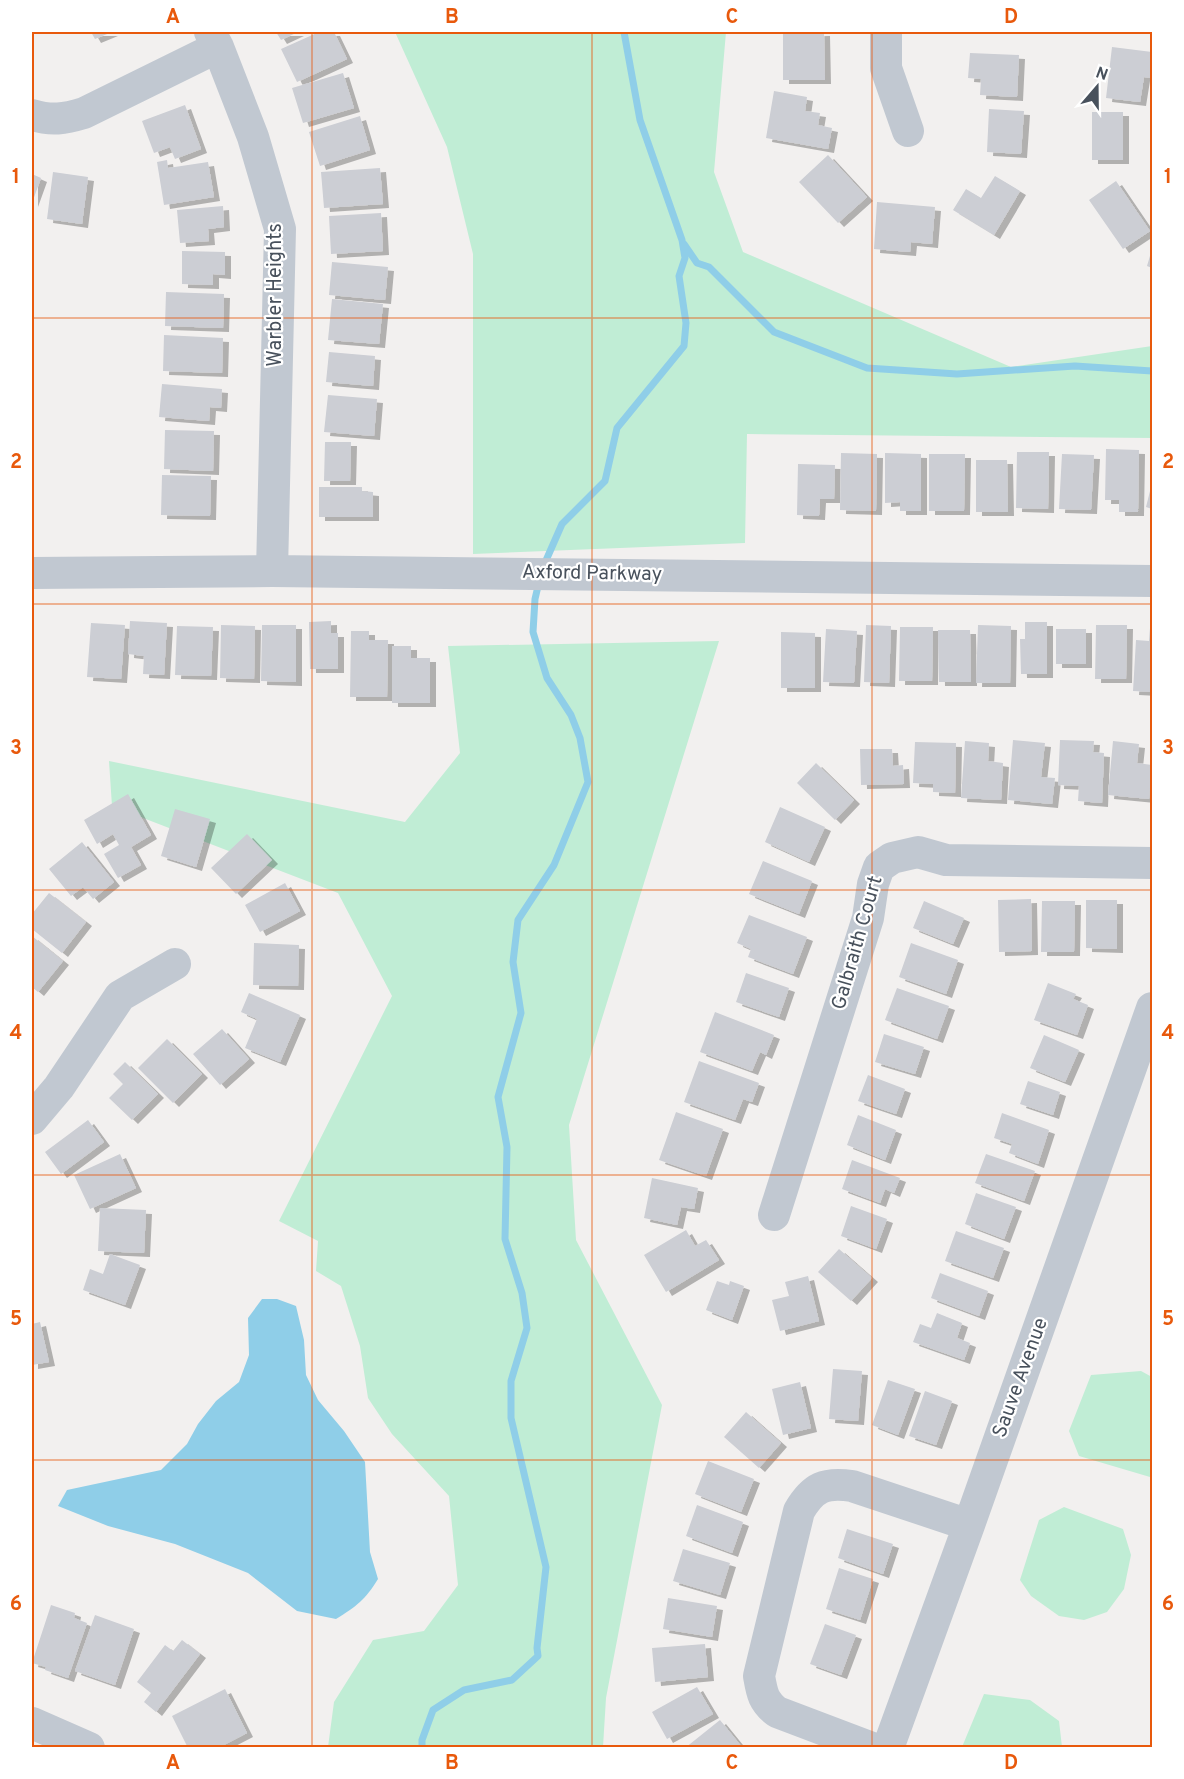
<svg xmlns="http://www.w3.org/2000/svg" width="1184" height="1779" font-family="Overpass,sans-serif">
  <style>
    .green { fill: #c0edd5 }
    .water { fill: #8fcee8 }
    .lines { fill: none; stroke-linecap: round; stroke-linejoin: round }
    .stream { stroke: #8fcee8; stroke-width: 7 }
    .building { fill: #ccced4; filter: url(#shadow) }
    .minor { stroke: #c1c8d1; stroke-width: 32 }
    .grid { fill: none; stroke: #e8590c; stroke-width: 1.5; stroke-opacity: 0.55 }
    .labels { text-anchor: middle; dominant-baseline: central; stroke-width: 4.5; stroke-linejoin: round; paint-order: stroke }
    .street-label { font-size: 20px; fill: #48515c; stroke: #fff }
    .neatline { fill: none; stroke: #e8590c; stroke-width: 2 }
    .grid-label { font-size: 20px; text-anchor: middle; font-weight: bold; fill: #e8590c }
  </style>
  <defs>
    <filter id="shadow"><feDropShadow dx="6" dy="4" stdDeviation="0" flood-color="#0004"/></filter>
  </defs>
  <rect width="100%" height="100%" fill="#f2f0ef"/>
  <path class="green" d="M395 32H726L714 172 743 252 1011 367 1152 346V438L747 434 745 543 473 554V254L447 147Z
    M719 641 569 1125 576 1240 662 1405 606 1698 603 1747H328L334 1702 373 1640 424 1631 458 1585 449 1496 392 1434 368 1398 360 1346 341 1286 316 1271 318 1241 279 1221 392 996 338 893 112 806 109 761 405 822 460 753 448 646Z
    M1141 1371 1152 1377V1475L1150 1477 1079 1456 1069 1431 1091 1375Z
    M1064 1507 1123 1529 1131 1555 1124 1589 1107 1612 1084 1620 1059 1616 1031 1596 1020 1580 1039 1520Z
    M984 1694 1030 1700 1059 1721 1062 1747H962Z"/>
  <path class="water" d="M262 1299H277L296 1306 304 1340 306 1375 318 1400 344 1431 365 1462 370 1552 378 1579C365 1600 357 1606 336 1619L297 1611 248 1573 175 1544 108 1526 58 1506 67 1490 161 1470 187 1444 198 1424 216 1401 239 1382 249 1355 248 1318Z"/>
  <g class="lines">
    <path class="stream" d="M684 244 697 263 709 267 774 332 867 368 957 374 1075 366 1152 371
      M544 565 562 524 605 481 617 428 684 346 686 323 679 276 685 258 682 240 640 120 624 32
      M422 1748V1740L433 1710 464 1690 512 1680 538 1656 537 1648 546 1567 511 1418V1381L527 1328 522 1293 505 1239 507 1147 498 1097 521 1013 513 962 518 920 554 865 588 782 580 738 571 715 547 678 533 632 535 599 539 582"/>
  </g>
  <path class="building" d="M91 32H112L95 39Z
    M276 32H298L281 40Z
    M319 32H334L347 59 297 82 281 49Z
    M824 32 825 80H783V33Z
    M1112 47 1152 52V78L1144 77 1140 102 1106 98Z
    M970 53 1019 55 1017 97 980 95 981 79 968 78Z
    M343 73 354 108 303 123 292 88Z
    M774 91 807 97 805 111 820 113 818 125 832 128 828 149 766 138Z
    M185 105 201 149 175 159 170 147 154 153 142 121Z
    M989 109 1024 111 1021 154 987 152Z
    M1092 112H1123V160H1092Z
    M360 116 370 150 320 166 309 132Z
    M828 155 867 197 838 223 799 182Z
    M167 160 168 168 208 162 214 197 164 205 157 162Z
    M380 168 383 204 324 208 321 172Z
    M53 172 88 177 82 224 47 219Z
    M32 174 41 178 32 203Z
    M995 176 1020 191 994 235 953 210 966 189 981 198Z
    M1116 181 1150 231 1123 249 1089 200Z
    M877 202 935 207 932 244 911 242 910 252 874 249Z
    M223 206 224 227 208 229 209 241 180 243 177 210Z
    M381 213 383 251 331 254 329 216Z
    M1152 249V268L1147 266Z
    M182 251 225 252V275L213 274V285L182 284Z
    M332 262 388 267 385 300 329 295Z
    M166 292 224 294 223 328 165 326Z
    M332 299 383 304 379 344 328 340Z
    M164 335 223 338 222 373 163 371Z
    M329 352 375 356 373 386 326 382Z
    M162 384 222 389 221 408 210 407 209 421 159 417Z
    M328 395 377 399 374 436 324 432Z
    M165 430 214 431 213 471 164 469Z
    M325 442H351L350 481H324Z
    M1106 449 1139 450 1138 512H1119V500H1105Z
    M1017 452H1049L1048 509 1016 508Z
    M841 453 877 454 876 511 840 510Z
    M885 453 921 454V511H900V502L885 503Z
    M929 454H965L964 511H929Z
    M1062 454 1094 455 1091 510 1059 509Z
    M976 460H1007L1008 512H976Z
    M798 464 835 465 834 499H820L819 516 797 515Z
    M162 475 211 476 210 516 161 515Z
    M1152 483V509L1146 507Z
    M319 487H362V491L373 492V517H319Z
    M130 621 167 623 164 675 143 674 144 656 128 654Z
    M331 621V633H338V669H310L309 622Z
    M1025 622H1047V674H1021L1020 639H1025Z
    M91 623 125 625 121 679 87 677Z
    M221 625 255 626 254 679 220 678Z
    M262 625H296V682L261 681Z
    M866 625 891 626 889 683 864 682Z
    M978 625 1011 626 1010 683H976Z
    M1096 625H1127L1126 679H1095Z
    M177 626 213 627 211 676 175 675Z
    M900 627H933L932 681H899Z
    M1150 628H1152V692L1133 691 1136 640 1149 641Z
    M826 629 857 631 854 683 823 682Z
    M1056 629H1086V664H1056Z
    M938 630H970L971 682H939Z
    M351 631H369V640H388L387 697H350Z
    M781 632 815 633V688H781Z
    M392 646H411V658H430V703H392Z
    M1013 740 1045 743 1041 777 1055 778 1052 804 1008 800Z
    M1060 740 1094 741 1093 752 1104 753 1102 803 1078 801 1079 786 1058 785Z
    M965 741 989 743 988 761 1003 763 1001 800 961 798Z
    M1113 741 1139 744 1137 763 1152 765 1149 799 1108 795Z
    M915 742 956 743 955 793 933 792V784L913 783Z
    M860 749H892L893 766 903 765 904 784 861 785Z
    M816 763 854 800 835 820 797 783Z
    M128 794 151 835 131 847 141 865 118 878 104 854 119 845 113 834 97 844 84 820Z
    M780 807 825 827 809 862 765 842Z
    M175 809 210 819 196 867 161 856Z
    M247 834 272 860 236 894 211 868Z
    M82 842 114 882 93 899 83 887 71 896 49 869Z
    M763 861 812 881 799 914 749 894Z
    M285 883 300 911 260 932 245 905Z
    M49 893 86 922 62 953 32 929V914Z
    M1031 899 1032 951 999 952 998 900Z
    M1086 900H1117V949L1086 948Z
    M924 901 964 918 953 944 913 928Z
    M1042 901H1075L1074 952H1041Z
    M749 915 807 937 793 974 748 957 751 949 737 943Z
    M32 936 63 961 38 992 32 987Z
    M254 943 299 945 298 986 253 985Z
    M911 943 958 960 946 994 899 977Z
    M746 973 789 988 779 1017 736 1002Z
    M1048 983 1076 994 1073 999 1088 1005 1077 1035 1034 1020Z
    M897 988 949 1006 937 1039 885 1020Z
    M249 993 300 1015 280 1062 245 1048 257 1019 241 1012Z
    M715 1012 774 1035 766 1055 760 1052 752 1071 700 1052Z
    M222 1029 249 1059 220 1085 193 1054Z
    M884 1034 924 1047 915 1074 875 1062Z
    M1044 1035 1079 1050 1065 1082 1030 1068Z
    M167 1039 202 1074 173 1103 138 1068Z
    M699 1061 759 1083 752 1102 743 1099 735 1120 684 1102Z
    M125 1062 158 1094 132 1120 109 1098 123 1084 113 1074Z
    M868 1075 905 1089 896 1114 858 1101Z
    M1028 1081 1060 1092 1053 1115 1020 1104Z
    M676 1112 723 1129 706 1176 659 1160Z
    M1002 1113 1049 1130 1038 1164 1009 1153 1012 1144 994 1138Z
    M858 1115 896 1130 885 1160 847 1145Z
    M88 1120 104 1142 61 1174 45 1152Z
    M120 1154 136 1188 90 1209 74 1175Z
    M986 1154 1035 1171 1024 1201 975 1183Z
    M852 1160 900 1178 894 1193 885 1189 880 1203 842 1189Z
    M652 1178 698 1188 694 1209 681 1207 677 1225 644 1218Z
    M976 1193 1016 1207 1004 1239 965 1224Z
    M851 1206 887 1219 876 1249 841 1236Z
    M100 1208 146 1210 144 1253 98 1251Z
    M686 1230 695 1246 706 1240 719 1260 666 1292 644 1255Z
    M956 1231 1004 1248 993 1278 945 1261Z
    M839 1249 872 1278 851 1301 818 1272Z
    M110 1254 140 1265 125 1305 83 1290 90 1269 103 1274Z
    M940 1273 988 1291 979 1316 931 1298Z
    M808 1276 819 1321 780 1331 772 1300 789 1296 785 1282Z
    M717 1281 729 1285 730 1281 744 1286 732 1320 706 1310Z
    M937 1313 962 1323 957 1338 970 1343 964 1360 913 1342 920 1324 931 1328Z
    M40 1322 49 1362 32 1365V1324Z
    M833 1369 862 1371 858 1421 829 1419Z
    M888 1380 915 1389 898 1435 872 1425Z
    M800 1382 811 1428 783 1435 772 1389Z
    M925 1391 952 1401 936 1445 909 1436Z
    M746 1412 781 1443 759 1468 724 1437Z
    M708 1461 754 1479 741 1512 695 1494Z
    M697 1505 743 1522 732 1553 686 1536Z
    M847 1529 893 1544 883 1574 838 1558Z
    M683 1549 730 1563 720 1595 673 1581Z
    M839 1568 873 1579 860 1620 826 1609Z
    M668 1598 717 1606 712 1637 663 1629Z
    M51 1605 75 1613 74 1618 87 1623 68 1678 45 1670 46 1667 32 1663Z
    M95 1615 134 1629 115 1685 75 1671Z
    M825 1624 856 1635 841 1675 810 1664Z
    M182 1640 200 1654 156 1712 144 1702 151 1693 137 1682 165 1645 173 1651Z
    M705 1644 708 1677 655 1682 652 1648Z
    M697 1687 713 1714 667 1739 652 1712Z
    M225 1689 247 1733 218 1748H188L172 1716Z
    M720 1720 741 1746 739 1748H685Z"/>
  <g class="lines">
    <path class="minor" d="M210 32 218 47 253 137 280 229 272 571
      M886 32V68L908 131
      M32 115C52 121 64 119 84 113L218 47
      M32 573 272 571 1152 581
      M32 1119 59 1087 120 996 175 964
      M774 1215 868 918 873 884 879 867 892 858 918 852 946 860 1152 863
      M32 1723 89 1748
      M872 1748 777 1712C763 1701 762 1693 759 1676L799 1511C813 1487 825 1482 852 1486L969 1525
      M888 1748 969 1525 1152 1008"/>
  </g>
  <path class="grid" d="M312 32V1748M592 32V1748M872 32V1748M32 318H1152M32 604H1152M32 890H1152M32 1175H1152M32 1460H1152"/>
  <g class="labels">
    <g class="street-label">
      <text transform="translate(276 295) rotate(-90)">Warbler Heights</text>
      <text transform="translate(592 574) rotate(1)">Axford Parkway</text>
      <text transform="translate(858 943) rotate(-74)">Galbraith Court</text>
      <text transform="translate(1021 1378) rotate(-70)">Sauve Avenue</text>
    </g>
  </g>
  <rect width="1184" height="1779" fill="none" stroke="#ffffff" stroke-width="66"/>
  <g transform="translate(1097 87) rotate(20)" stroke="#ffffff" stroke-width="4.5" paint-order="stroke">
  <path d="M0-4.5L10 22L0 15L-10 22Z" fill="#48515c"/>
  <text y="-9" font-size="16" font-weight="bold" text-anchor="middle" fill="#48515c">N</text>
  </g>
  <rect x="33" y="33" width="1118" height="1713" class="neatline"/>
  <g class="grid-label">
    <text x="173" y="23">A</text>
    <text x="452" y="23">B</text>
    <text x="732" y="23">C</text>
    <text x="1011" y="23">D</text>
    <text x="16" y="183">1</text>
    <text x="1168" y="183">1</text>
    <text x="16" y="468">2</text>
    <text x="1168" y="468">2</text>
    <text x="16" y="754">3</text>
    <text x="1168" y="754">3</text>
    <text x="16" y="1039">4</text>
    <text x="1168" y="1039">4</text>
    <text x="16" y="1325">5</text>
    <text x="1168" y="1325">5</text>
    <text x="16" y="1610">6</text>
    <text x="1168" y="1610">6</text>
    <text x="173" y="1769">A</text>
    <text x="452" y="1769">B</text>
    <text x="732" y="1769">C</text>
    <text x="1011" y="1769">D</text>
  </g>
</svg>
